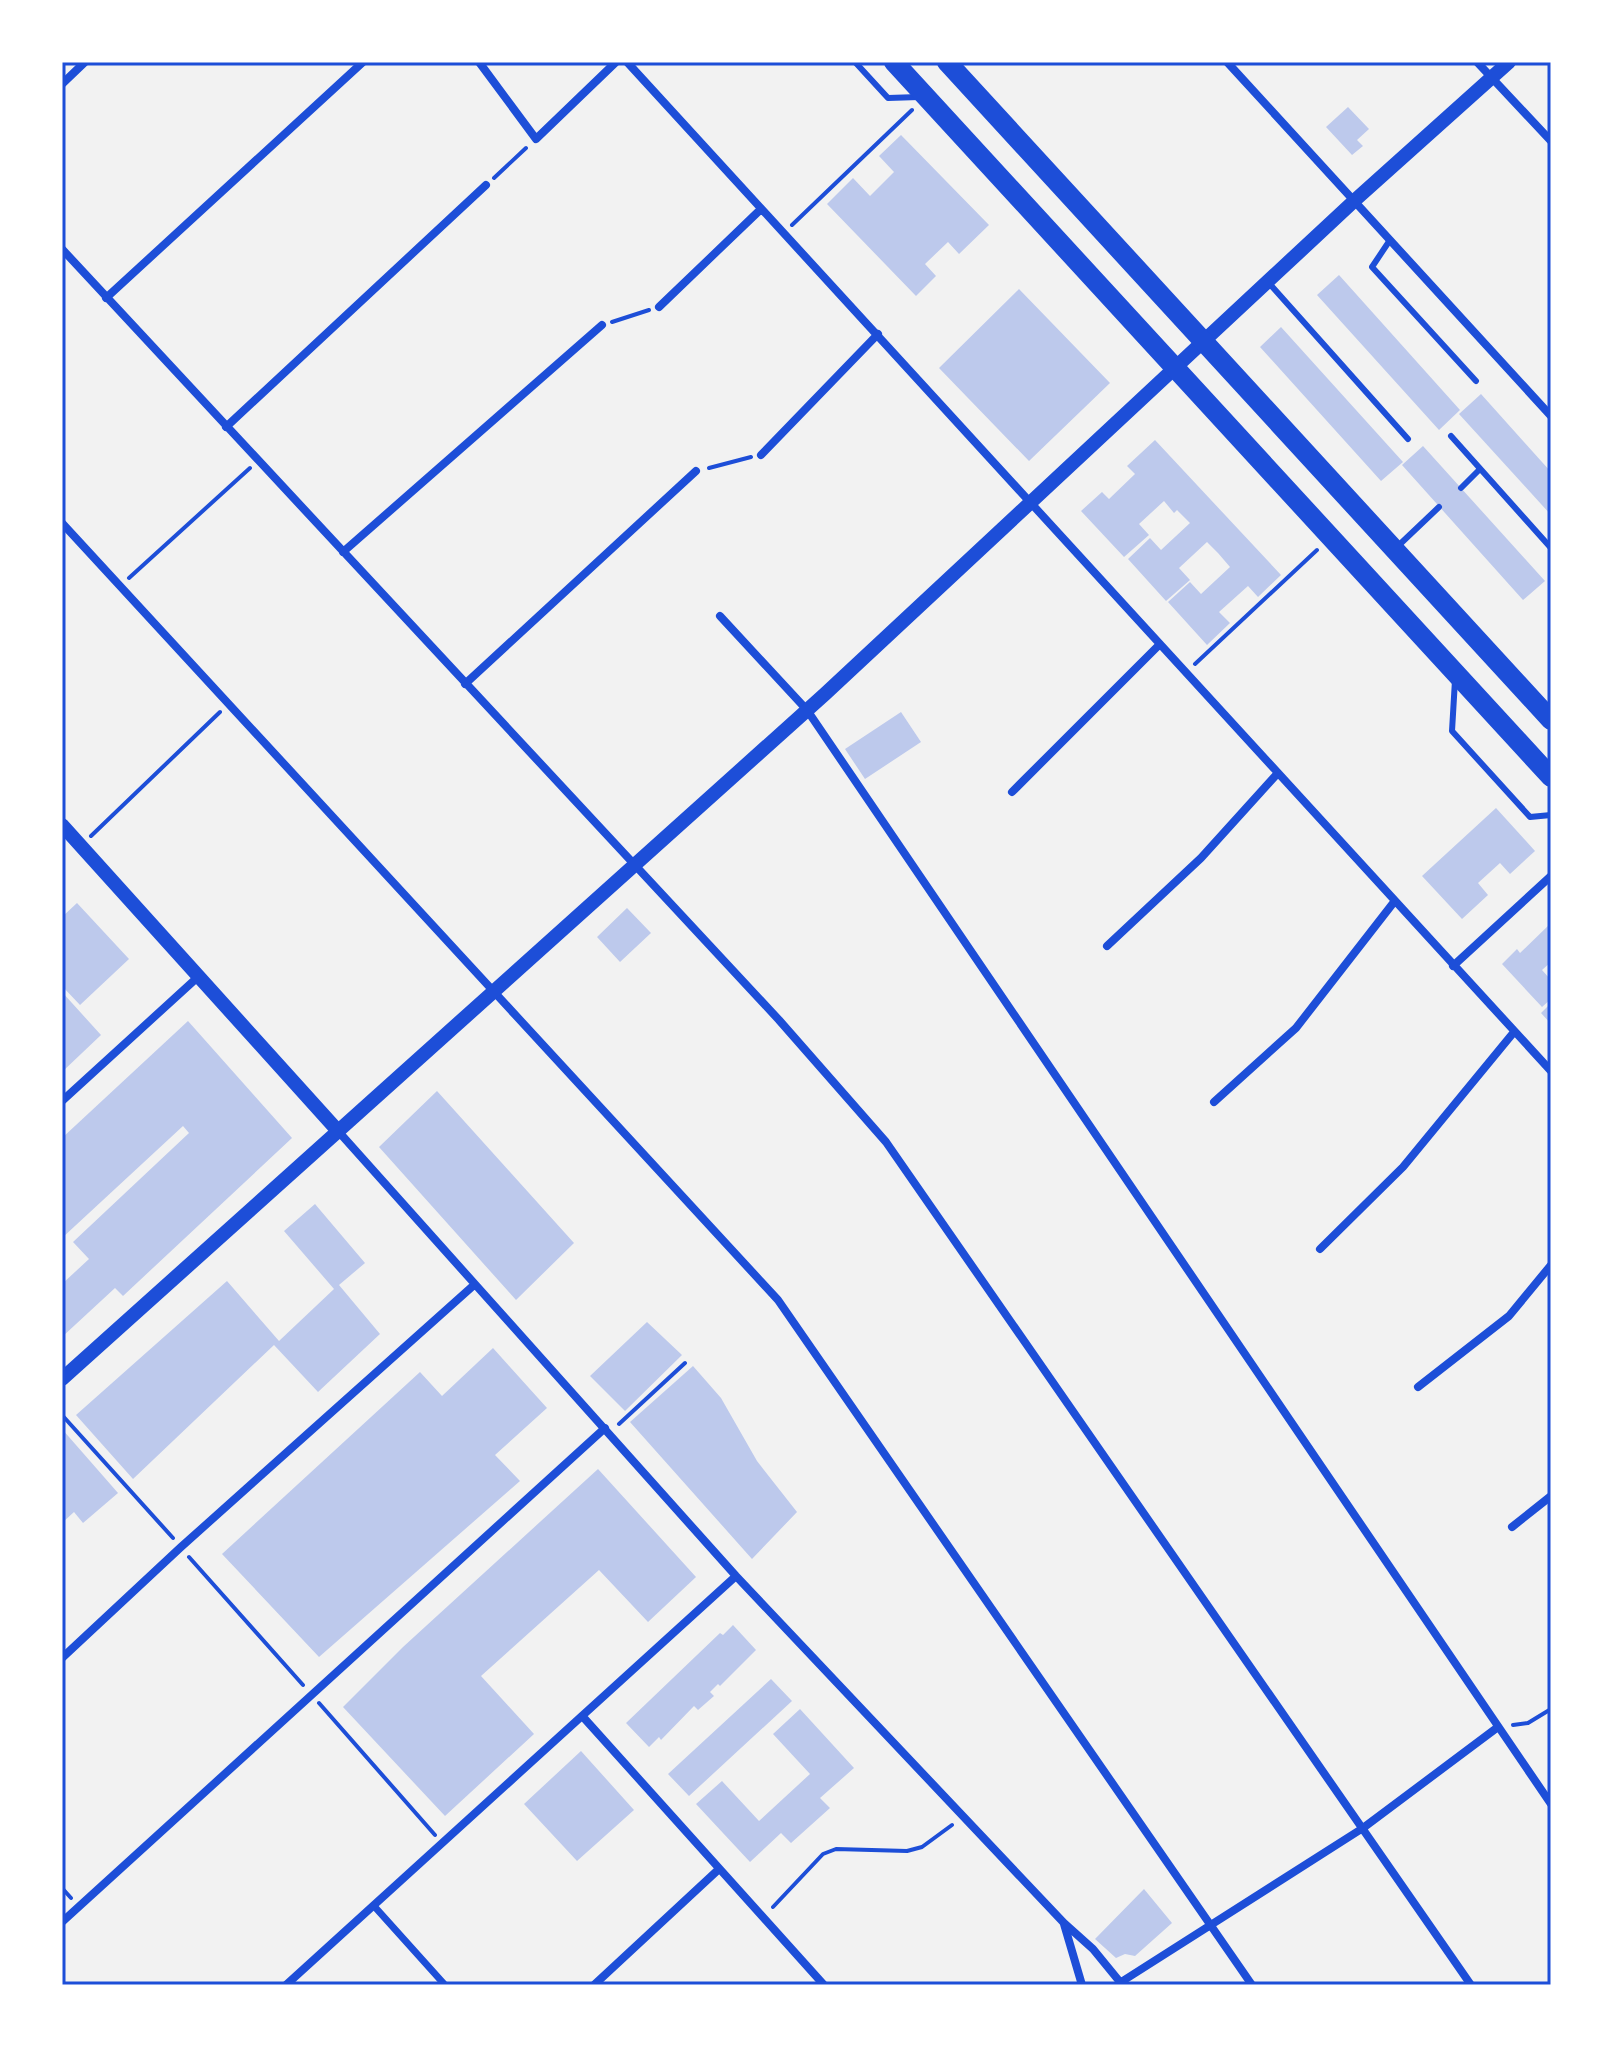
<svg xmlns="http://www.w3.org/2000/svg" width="1613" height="2047" font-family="'Alegreya Sans',sans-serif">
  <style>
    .building { fill: #bdc9ec }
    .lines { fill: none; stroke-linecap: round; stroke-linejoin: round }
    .path { stroke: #1d4ed8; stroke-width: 4 }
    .service { stroke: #1d4ed8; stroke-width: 6 }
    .pedestrian { stroke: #1d4ed8; stroke-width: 7 }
    .minor { stroke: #1d4ed8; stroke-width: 8 }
    .tertiary { stroke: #1d4ed8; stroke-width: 14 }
    .primary { stroke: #1d4ed8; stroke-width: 20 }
    .neatline { fill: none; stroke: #1d4ed8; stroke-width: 3 }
  </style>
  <rect width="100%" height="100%" fill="#f2f2f2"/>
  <path class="building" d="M1348 107 1369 129 1357 140 1363 146 1352 155 1326 127Z
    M901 135 989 225 959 254 948 242 925 264 936 276 916 296 827 204 853 178 870 196 894 172 879 156Z
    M1339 275 1460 410 1439 430 1317 295Z
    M1019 289 1110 383 1029 461 939 368Z
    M1281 327 1403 462 1381 481 1260 347Z
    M1481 394 1551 472V515L1459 414Z
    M1155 440 1281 575 1258 597 1248 586 1219 612 1230 623 1207 645 1168 602 1190 582 1201 594 1230 567 1218 553 1207 542 1179 568 1190 580 1166 601 1128 559 1150 538 1161 550 1190 523 1177 510 1174 513 1164 501 1139 524 1149 535 1124 557 1081 511 1102 492 1109 499 1135 474 1127 466Z
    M1423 446 1545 581 1523 600 1402 465Z
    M901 712 921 742 865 779 845 749Z
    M1496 808 1535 851 1510 874 1500 863 1478 883 1488 895 1462 919 1422 876Z
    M77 903 129 959 80 1005 62 986V917Z
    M627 908 651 933 620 962 597 937Z
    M1551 923V962L1542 970 1551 980V999L1542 1007 1502 964 1517 949 1520 953Z
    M62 992 101 1035 62 1072Z
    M1551 1003V1024L1541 1013Z
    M188 1021 292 1138 123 1296 115 1288 62 1337V1284L89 1259 73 1242 189 1133 183 1126 62 1238V1138Z
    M437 1091 574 1243 516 1300 379 1147Z
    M315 1204 365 1263 339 1285 380 1334 318 1392 274 1345 133 1479 76 1415 227 1281 279 1341 334 1289 284 1231Z
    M647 1322 682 1355 625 1411 590 1376Z
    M493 1348 547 1408 495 1455 520 1481 319 1657 222 1554 420 1372 442 1396Z
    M693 1366 721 1398 757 1461 797 1512 752 1559 630 1422Z
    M62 1429 118 1493 83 1523 74 1512 62 1523Z
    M598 1469 696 1577 648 1622 599 1570 481 1676 534 1734 445 1816 343 1707 403 1647Z
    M733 1625 756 1650 720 1686 718 1684 710 1692 714 1696 698 1710 694 1706 661 1740 659 1737 649 1747 626 1723 720 1633 723 1635Z
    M771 1679 792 1701 689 1796 668 1774Z
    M800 1709 854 1768 820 1798 830 1808 791 1843 781 1833 750 1862 696 1804 722 1781 759 1821 810 1774 773 1734Z
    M581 1751 634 1810 577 1861 524 1804Z
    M1144 1889 1172 1923 1135 1956 1125 1954 1116 1958 1095 1939Z"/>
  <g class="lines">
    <path class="path" d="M494 178 526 148
      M792 225 912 110
      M612 322 649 310
      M709 468 751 457
      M129 578 250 468
      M1195 664 1317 550
      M91 836 220 712
      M62 1415 173 1538
      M619 1424 685 1363
      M189 1557 303 1685
      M319 1703 435 1835
      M1513 1725 1528 1723 1551 1709
      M62 1888 71 1898
      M773 1907 823 1854 836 1849 907 1851 922 1847 952 1825"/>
    <path class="service" d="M855 62 888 98 919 97
      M1390 240 1372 267 1476 381
      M1268 282 1408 439
      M1451 436 1551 548
      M1461 488 1480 469
      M1398 546 1439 507
      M1455 680 1452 731 1530 817 1551 815"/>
    <path class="pedestrian" d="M374 1906 445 1985"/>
    <path class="minor" d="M479 62 536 139 616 62
      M627 62 1551 1071
      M1227 62 1551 416
      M1477 62 1551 141
      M62 84 85 62
      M62 249 779 1020 886 1142 1471 1985
      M106 298 363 62
      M659 307 760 210
      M226 427 486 185
      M761 455 878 334
      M62 523 778 1300 1252 1985
      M343 552 602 325
      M720 616 807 710 1551 1804
      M465 684 696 471
      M1012 792 1159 645
      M1107 946 1201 858 1277 774
      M1453 966 1551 876
      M62 1101 199 976
      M1214 1102 1296 1028 1394 902
      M338 1131 736 1576 1064 1923 1093 1949 1120 1982
      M1320 1249 1403 1167 1514 1032
      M1418 1387 1509 1316 1551 1265
      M1512 1527 1551 1496
      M62 1658 181 1547 474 1285
      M584 1718 824 1985
      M62 1922 605 1428
      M1064 1924 1082 1985
      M1118 1984 1363 1828 1498 1727
      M286 1985 736 1576
      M594 1985 719 1869"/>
    <path class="tertiary" d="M62 825 338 1131
      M62 1379 825 694 1354 201 1509 62"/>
    <path class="primary" d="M894 62 1551 777
      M947 62 1551 720"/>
  </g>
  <rect width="1613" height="2047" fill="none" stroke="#ffffff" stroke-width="128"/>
  <rect x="64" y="64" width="1485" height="1919" class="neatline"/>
</svg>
